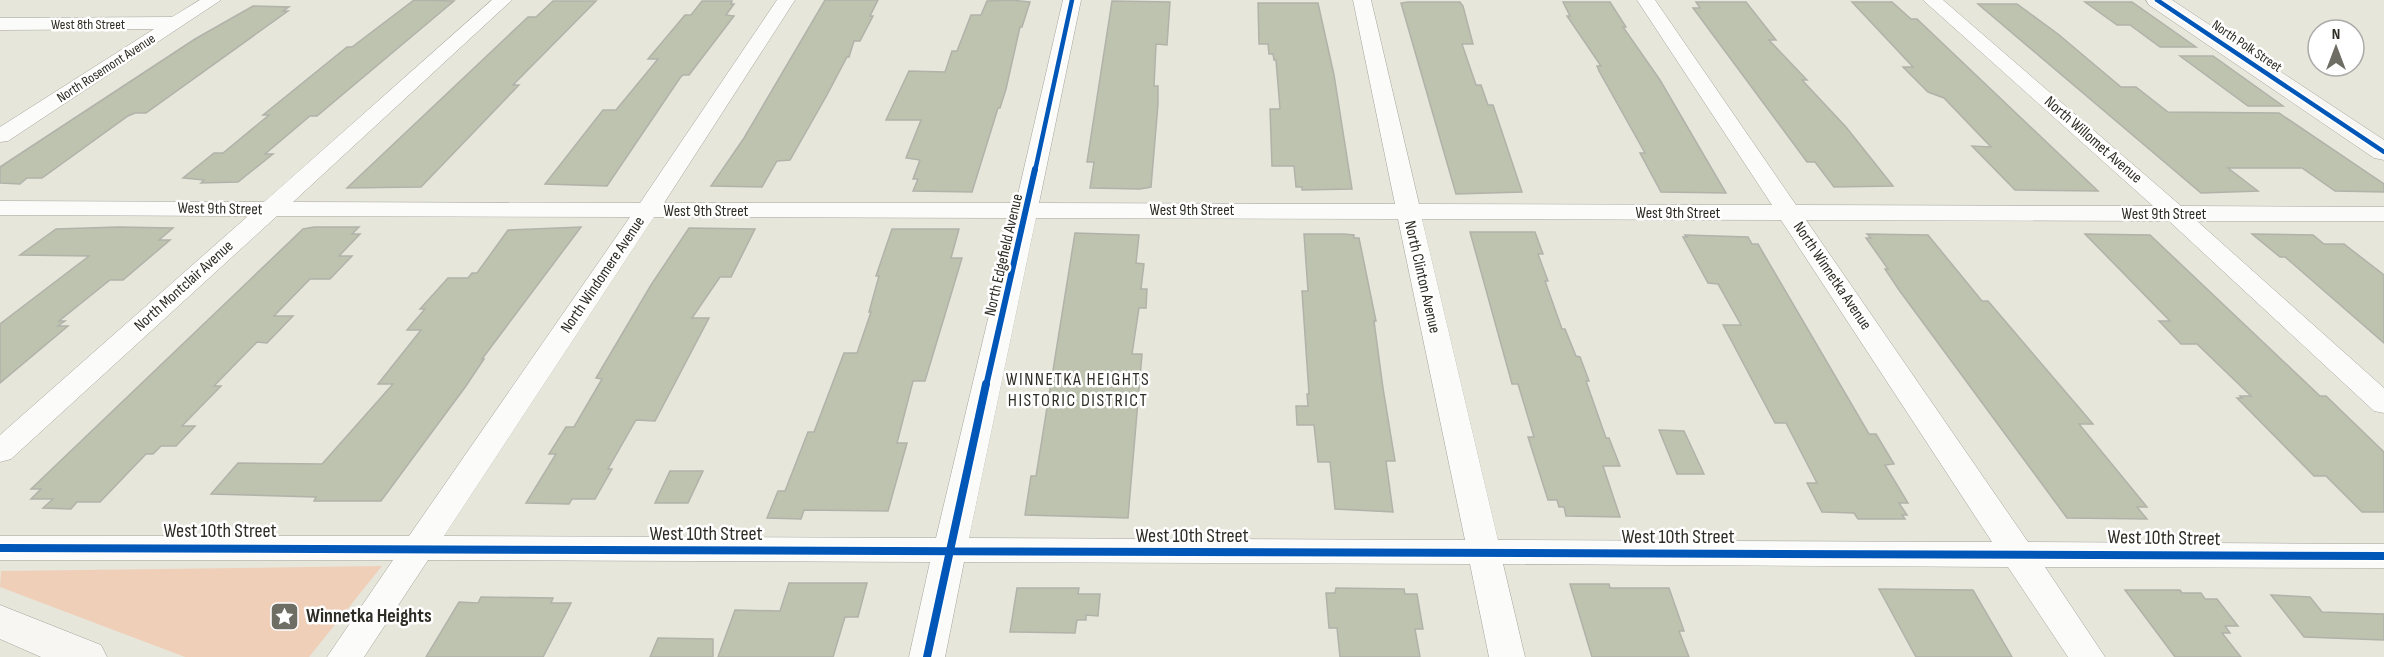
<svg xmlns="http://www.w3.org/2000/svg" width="2384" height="657" font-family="'Sofia Sans Condensed',sans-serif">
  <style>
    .green { fill: #f0cfb9 }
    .building { fill: #bdc3ae; stroke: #b1b2aa; stroke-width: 1.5 }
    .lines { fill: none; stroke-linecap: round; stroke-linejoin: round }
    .minor-casing { stroke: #a4a39b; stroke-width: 1 }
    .secondary-casing { stroke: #a4a39b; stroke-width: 1 }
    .minor { fill: #fbfbfa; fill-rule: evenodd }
    .secondary { fill: #f7f6f3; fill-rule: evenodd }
    .cycleway-far2-casing { stroke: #fff; stroke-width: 8 }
    .cycleway-far1-casing { stroke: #fff; stroke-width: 10 }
    .cycleway-casing { stroke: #fff; stroke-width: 11 }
    .cycleway-far2 { stroke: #0057b8; stroke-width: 4.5 }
    .cycleway-far1 { stroke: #0057b8; stroke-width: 6 }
    .cycleway { stroke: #0057b8; stroke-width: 8 }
    .labels { text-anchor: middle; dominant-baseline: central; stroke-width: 5; stroke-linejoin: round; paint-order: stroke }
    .far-street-label { font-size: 14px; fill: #2e2d25; stroke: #fff }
    .street-label { font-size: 16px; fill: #2e2d25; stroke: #fff }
    .neighbourhood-label { font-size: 18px; letter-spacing: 1.5px; fill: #2e2d25; stroke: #fff }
    .near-street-label { font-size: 20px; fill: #2e2d25; stroke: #fff }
    .near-poi-label { font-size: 20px; font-weight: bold; fill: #2e2d25; stroke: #fff; text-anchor: start }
  </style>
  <rect width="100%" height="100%" fill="#e7e6db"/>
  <path class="green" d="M382 566 309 657H185L0 587 1 571Z"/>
  <path class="building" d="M414 0 454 1 317 116H310L265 154H273L238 182 201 183 204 180 183 178 214 153H223L269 115H263L347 47H352Z
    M825 0H878L870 16H873L860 41H854L849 57H847L827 95 790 160 777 161 762 187 711 186 744 138Z
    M1010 0 1030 2 1022 27H1020L1006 89 1000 108H998L972 192 913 191 918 179H913L920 160 906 158 921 120H886L909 71 945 72 952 51H957L971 15H981L987 1Z
    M553 1H596L513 85H519L421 187 347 188 528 17H536Z
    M702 1H732L731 4H734L726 15 734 16 689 75H683L680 78 607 186 545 184 603 110H616L658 59H648L685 15H691Z
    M1112 1 1170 2 1167 45 1156 44 1154 86H1158V104L1151 187 1140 189 1090 188 1094 162H1087Z
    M1408 2H1460L1463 6 1473 44H1462L1476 85H1481L1488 105H1493L1522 192 1456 194 1401 3Z
    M1563 2H1610L1626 27H1623L1660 80 1726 193 1661 192 1640 153H1645L1599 71 1597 66H1601L1567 16H1570Z
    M1696 2H1746L1776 40H1769L1807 80H1802L1846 127 1893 186 1834 187 1815 162H1807L1693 8H1700Z
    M1852 2H1892L1911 19H1917L2098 191 2015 190 1972 146 1991 147 1944 98 1928 92 1903 67H1913Z
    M2085 2H2132L2196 47H2160L2130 25H2117Z
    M1258 3H1318L1334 75 1352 189 1302 190V187H1296L1294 166H1272L1270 109H1280L1276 60H1274L1273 54H1269L1268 44H1259Z
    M1978 4H2017L2058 34 2121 87H2136L2168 112 2279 113 2384 184V192L2335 191 2302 168H2228L2258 191 2201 193Z
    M253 6 289 7 283 11H288L146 113H135L128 116 42 178H27L20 184 0 183V167L195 39Z
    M2180 56H2213L2283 106H2248Z
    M118 227 173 228 159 240H170L123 280H110L59 321H65L58 326H68L0 383V324L89 256 20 255 56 229Z
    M314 227H359L352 234H360L339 256H352L330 279H310L274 316H293L267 343 257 342 214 386H221L182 426H195L176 446H161L153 454H146L100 502H77L71 509 43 508 53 499H31L41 489H31L303 229Z
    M581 227 482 359H484L466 386 381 501H314L316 497 211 494 238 463 322 464 393 384H378L421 330H407L425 309H420L448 278H468L472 273H477L508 230Z
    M689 228 755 229 731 277H720L692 318H709L655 421 636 420 608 469H612L595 499H572L569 504 526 503 556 454H549L566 427H574L602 379 596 378 651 285Z
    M892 229H959L951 258H962L925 381H913L897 443H907L888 511 804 510 801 519 767 518 778 491H785L808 432H814L844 353H857L871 312H869L879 276H876Z
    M1470 232H1535L1543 254H1538L1548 281H1545L1562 329H1565L1576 356 1580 357 1589 381H1586L1606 438H1609L1620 466H1603L1620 517 1566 516 1564 507H1559L1557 500H1548L1528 437H1534L1518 384H1512Z
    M1075 233 1139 235 1136 263 1144 264 1141 289H1147L1146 308H1139L1132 354H1142L1128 518 1025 515 1031 476H1036Z
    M1304 234H1344L1354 235V238H1359L1376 321H1374L1383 388 1395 461H1386L1393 512 1335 509 1330 462H1318L1314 425H1297L1296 406H1308L1307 394H1309L1302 291H1308Z
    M1867 234 1928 235 1982 301H1988L2093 424H2079L2147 507H2137L2147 519 2067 518 1899 290 1885 269H1888L1866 238H1871Z
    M2085 234 2150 235 2320 396H2326L2384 452V512H2362L2326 476H2314L2237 398H2242L2240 396H2251L2197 344H2181L2159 321H2170Z
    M2252 234 2313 235 2324 244H2344L2384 275V343L2285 257H2280Z
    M1685 235 1748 237 1752 244H1758L1869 434H1876L1894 464 1885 465 1908 503H1899L1907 515H1902L1905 519H1858L1854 513 1822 512 1807 483H1817L1786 423H1775L1723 325H1741L1718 284 1708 283 1683 237H1687Z
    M1659 430 1684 431 1704 474H1677Z
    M670 471H703L688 503H655Z
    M789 583H867L858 617H845L833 657H718L735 610 780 611Z
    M1570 584H1609L1610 588H1669L1684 631H1679L1689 657H1592Z
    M1017 588H1079L1078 594H1100L1098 616 1086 615V620H1077L1075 633 1010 632Z
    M1336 588 1404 589 1405 594H1417L1423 629H1415L1420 657H1340L1337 628H1329L1326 593H1335Z
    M1879 589 1973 590 2012 657H1916Z
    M2125 590H2180L2182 593H2201L2205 599H2217L2238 626H2225L2230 633H2222L2241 657H2175Z
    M2271 595 2310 597 2322 612 2384 614V640L2304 637Z
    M481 597 553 598 551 603H571L543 657H426L459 602 478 603Z
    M658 638 713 639V657H650Z"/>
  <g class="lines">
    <defs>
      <path id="minor" d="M200 0H221L8 141 0 142V127L154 29 0 30V18L172 17Z
        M492 0H512L293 202 640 203 777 0H795L664 203H1016L1063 0H1081L1039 203 1395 204 1353 0H1371L1419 204 1772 205 1637 0H1655L1796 205 2153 206 1923 0H1943L2181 206 2384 207V221H2197L2384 388V413L2374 411 2169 221 1806 220 2028 542 2384 544V568L2045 567 2105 657H2068L2008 567 1503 564 1525 657H1489L1470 564 964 562 945 657H909L930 562 428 560 364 657H327L393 560H0V536H409L630 217 277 216 11 459 0 462V435L248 216 0 215V201L264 202ZM654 217 1012 218 936 538 444 536ZM1036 218 1398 219 1465 540 969 538ZM1422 219 1781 220 1992 542 1498 540Z"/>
      <path id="secondary" d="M2146 0H2172L2384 140V160L2374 158 2149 5Z
        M0 605 101 645 107 657H41L0 639Z"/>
    </defs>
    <use href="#minor" class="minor-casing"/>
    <use href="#secondary" class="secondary-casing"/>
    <use href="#minor" class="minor"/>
    <use href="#secondary" class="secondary"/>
    <defs>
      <path id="cycleway-far2" d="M2157 0 2384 152
        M1035 171 1072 0"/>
      <path id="cycleway-far1" d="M986 386 1035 169"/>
      <path id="cycleway" d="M0 548 2384 556
        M927 657 986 384"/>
    </defs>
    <use href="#cycleway-far2" class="cycleway-far2-casing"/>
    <use href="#cycleway-far1" class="cycleway-far1-casing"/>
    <use href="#cycleway" class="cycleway-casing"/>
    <use href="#cycleway-far2" class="cycleway-far2"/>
    <use href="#cycleway-far1" class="cycleway-far1"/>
    <use href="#cycleway" class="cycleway"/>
  </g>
  <defs>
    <symbol id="sight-square" viewBox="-11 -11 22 22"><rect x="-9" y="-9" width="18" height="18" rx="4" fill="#6f6e65" stroke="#fff"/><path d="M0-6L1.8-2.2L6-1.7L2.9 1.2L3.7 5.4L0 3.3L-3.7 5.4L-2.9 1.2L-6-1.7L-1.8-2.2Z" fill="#fff"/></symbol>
  </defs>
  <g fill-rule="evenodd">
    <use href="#sight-square" x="268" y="600" width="33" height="33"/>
  </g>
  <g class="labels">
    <g class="far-street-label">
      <text x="88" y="24">West 8th Street</text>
      <text transform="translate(2247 46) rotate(34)">North Polk Street</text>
      <text transform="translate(106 68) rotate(-33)">North Rosemont Avenue</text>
    </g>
    <g class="street-label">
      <text transform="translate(2093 140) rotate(41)">North Willomet Avenue</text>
      <text transform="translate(220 209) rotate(1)">West 9th Street</text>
      <text x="1192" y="210">West 9th Street</text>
      <text x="706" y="211">West 9th Street</text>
      <text x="1678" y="213">West 9th Street</text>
      <text x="2164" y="214">West 9th Street</text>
      <text transform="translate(1004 255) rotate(-77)">North Edgefield Avenue</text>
      <text transform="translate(603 275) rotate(-56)">North Windomere Avenue</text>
      <text transform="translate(1832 276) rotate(56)">North Winnetka Avenue</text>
      <text transform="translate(1422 277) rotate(77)">North Clinton Avenue</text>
      <text transform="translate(184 286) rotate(-42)">North Montclair Avenue</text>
    </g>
    <g class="neighbourhood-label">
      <text x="1078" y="379">WINNETKA HEIGHTS<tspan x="1078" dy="21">HISTORIC DISTRICT</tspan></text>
    </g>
    <g class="near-street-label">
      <text x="220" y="531">West 10th Street</text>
      <text x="706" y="534">West 10th Street</text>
      <text x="1192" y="536">West 10th Street</text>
      <text x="1678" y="537">West 10th Street</text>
      <text transform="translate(2164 538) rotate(1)">West 10th Street</text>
    </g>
    <g class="near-poi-label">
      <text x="306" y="616">Winnetka Heights</text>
    </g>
  </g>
  <g transform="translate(2336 48)"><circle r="28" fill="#ffffff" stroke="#ababa8" stroke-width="1.5"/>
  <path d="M0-4.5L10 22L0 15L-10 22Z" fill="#6f6e65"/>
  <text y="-9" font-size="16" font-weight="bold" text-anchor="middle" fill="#2e2d25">N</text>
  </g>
</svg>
